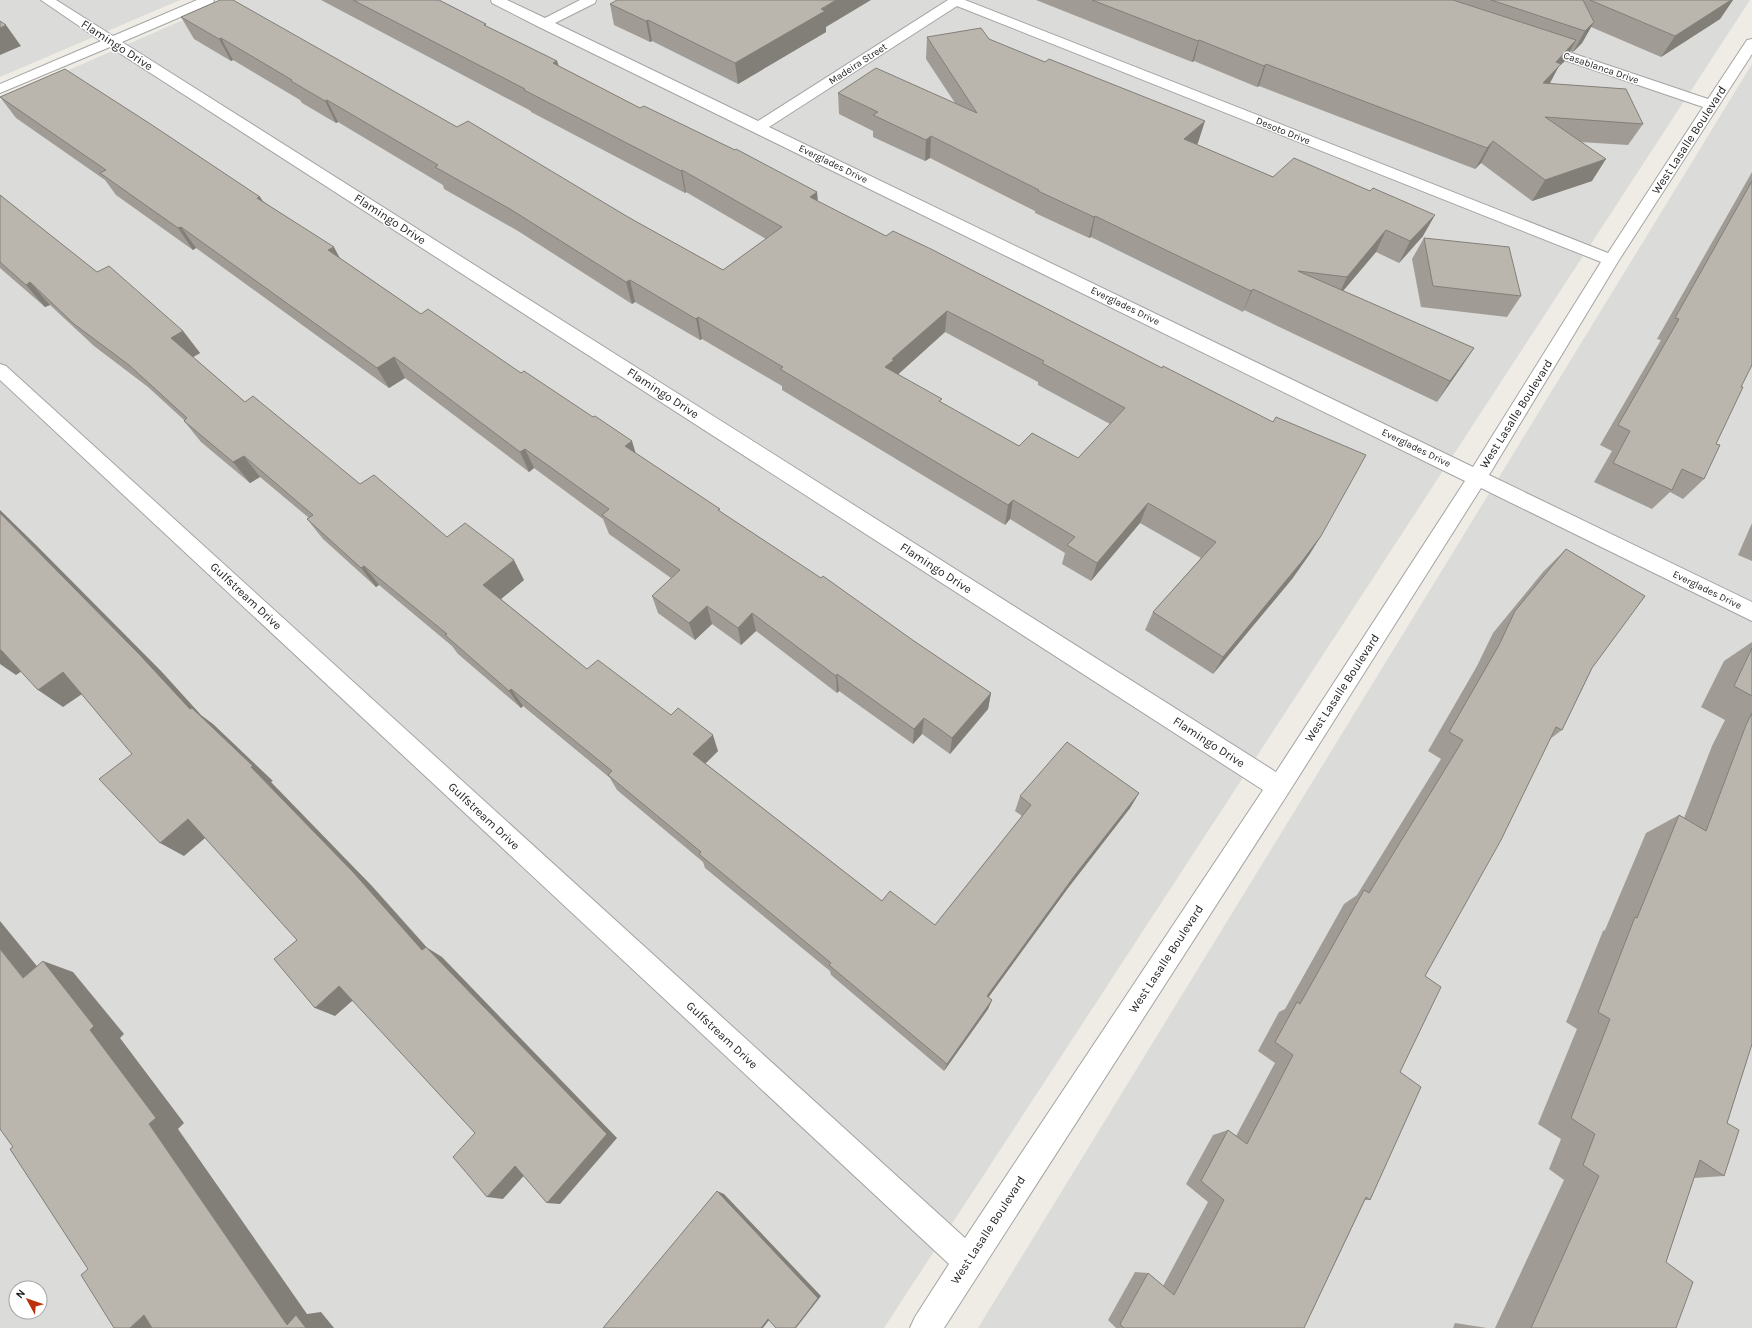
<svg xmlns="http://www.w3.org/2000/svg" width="1752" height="1328" font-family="Karla,sans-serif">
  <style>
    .residential { fill: #dbdbda; fill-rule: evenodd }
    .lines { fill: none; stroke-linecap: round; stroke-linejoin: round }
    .minor-casing { stroke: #a4a4a4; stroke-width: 2 }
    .minor { fill: #fff; fill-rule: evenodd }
    .wall { fill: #a09c95; fill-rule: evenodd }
    .shaded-wall { fill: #827f79 }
    .building { fill: #bab5ad; stroke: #827f79; fill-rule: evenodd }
    .labels { text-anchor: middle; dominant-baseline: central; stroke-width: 3; stroke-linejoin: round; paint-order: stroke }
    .far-street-label { font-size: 10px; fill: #1d1d1d; stroke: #fff }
    .street-label { font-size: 12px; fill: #1d1d1d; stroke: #fff }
  </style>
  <rect width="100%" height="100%" fill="#eeece4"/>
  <path class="residential" d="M0 0H180L0 77Z
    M229 0H1750L884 1328H0V100ZM16 1288H40V1312H16Z
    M1752 64V1328H978Z"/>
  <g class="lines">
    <defs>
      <path id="minor" d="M41 0H56L113 36 197 0H214L213 3 122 42 1276 772 1465 481 539 27 492 3 491 0H507L545 18 580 0H596L595 3 555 23 758 121 948 0H965L1608 253 1703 107 1535 50 1533 47 1535 44H1545L1708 99 1747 40 1752 39V54L1619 260 1489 475 1752 602V621L1481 488 1287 795 944 1328H910L915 1317 949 1264 0 380V364L6 366 965 1238 1263 790 110 47 0 93V84L101 41ZM957 6 1601 262 1473 467 769 127Z"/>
    </defs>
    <use href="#minor" class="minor-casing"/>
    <use href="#minor" class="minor"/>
  </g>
  <path class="wall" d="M321 0H439L486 24V26L557 61 559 66 640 108 817 192 818 201 1321 536 1309 555 1292 579 1213 674 1145 630 1153 612 1201 558 1140 523 1091 581 1062 564 1065 553 1010 519 1005 525 782 390V386L702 339 700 340 635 302 632 304 518 231 444 189 443 185 338 122 336 123 302 103 300 100 233 60 231 61 194 39 181 17 457 127 628 217 723 270 766 239 686 192 685 193 531 112V111ZM945 332 1038 382V385L1110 424 1078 458 1019 446 941 403 898 374Z
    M1036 0H1733L1720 19 1661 57 1591 27 1582 43 1573 52 1570 51 1564 62 1559 66 1549 83 1643 124 1628 145 1580 142 1592 181 1532 201 1481 163 1475 169 1259 86 1257 87 1194 61 1192 62Z
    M610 4 826 27V32L738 84 652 41 650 42 614 25Z
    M927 37 989 39 1198 143 1196 145 1273 177 1423 236 1399 263 1376 252 1343 291 1474 348 1437 402 1244 310 1243 312 1091 237 1089 238 1035 213V211L930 158 925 161 873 137V131L839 114 838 93 955 103 926 59Z
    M0 97 260 197 263 201 340 258 421 314 635 453 720 512 991 693 988 709 950 754 922 734 913 744 839 691 837 693 756 631 741 645 712 624 695 640 658 613 652 596 671 578 609 534 603 519 534 468 529 472 405 378 389 388 196 248 193 250 116 195 105 180 16 118Z
    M1752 172V365L1741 387 1716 444 1704 479 1683 499 1670 492 1652 509 1594 482 1612 451 1600 445 1661 340 1657 339Z
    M0 195 97 272 183 331 200 353 193 357 245 402 360 484 447 537 524 580 501 599 587 669 718 751 705 763 882 901 935 925 1022 816 1015 811 1020 796 1139 793 1130 808 1068 888 988 997 992 1000 988 1009 944 1071 831 975 830 971 705 868 703 862 617 790 610 778 523 706 521 708 458 654 452 646 379 585 376 587 323 539 307 519 309 518 260 477 250 483 201 442 184 421V420L148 387 94 346 50 305 45 307 0 268Z
    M1424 238 1521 296 1507 317 1421 307 1412 259Z
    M1752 523V561L1738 555Z
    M1566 549 1592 668 1562 730 1550 739 1425 976 1400 1072 1370 1200H1365L1304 1328H1116L1108 1320 1135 1272 1148 1273 1163 1286 1208 1202 1186 1184 1213 1135 1228 1130 1236 1136 1275 1063 1258 1051 1279 1012 1285 1009 1344 904 1357 895 1441 759 1428 751 1477 666 1493 633 1543 572Z
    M1752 642V1044L1727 1123 1724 1176 1694 1178 1666 1262 1676 1328H1495L1564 1180 1549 1169 1561 1139 1538 1124 1577 1029 1566 1022 1603 931 1605 930 1646 833 1679 815 1684 818 1712 746 1725 720 1701 707 1724 661Z
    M1455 1323 1487 1328H1453Z"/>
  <path class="shaded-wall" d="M836 0H871L826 27V32L738 84 735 63Z
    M1731 0H1733L1720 19 1661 57 1675 36Z
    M648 20 652 41 650 42 646 21Z
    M1594 22 1582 43 1573 52 1585 31Z
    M6 25 21 46 0 55V28Z
    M221 38 233 60 231 61 219 39Z
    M1199 40 1194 61 1192 62 1198 41Z
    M1576 40 1564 62 1559 66 1549 85 1530 104 1556 62Z
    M557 61 563 83 553 63Z
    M1266 64 1259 86 1257 87 1264 66Z
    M327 100 338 122 336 123 325 101Z
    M1205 121 1198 143 1178 161 1184 139Z
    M931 136 930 158 925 161 926 140Z
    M1493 141 1481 163 1475 169 1487 148Z
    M1606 159 1592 181 1532 201 1545 180Z
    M682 170 686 192 685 193 681 171Z
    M817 192 818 214 810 197Z
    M260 197 273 218 257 198Z
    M1435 215 1423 236 1399 263 1410 241Z
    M1095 216 1091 237 1089 238 1094 217Z
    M181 227 196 248 193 250 178 228Z
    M1386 230 1376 252 1337 298 1347 277Z
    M334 247 345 268 328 250Z
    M630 280 635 302 632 304 626 282Z
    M30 282 50 305 45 307 26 285Z
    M1253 289 1244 310 1243 312 1251 291Z
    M947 311 945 332 893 379 885 367 892 359Z
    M698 317 702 339 700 340 696 319Z
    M183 331 200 353 188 360 171 338Z
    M1474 348 1460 369 1437 402 1450 381Z
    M394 357 405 378 389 388 377 368Z
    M632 441 638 461 625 446Z
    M525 449 534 468 529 472 520 452Z
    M244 456 260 477 250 483 233 462Z
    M1013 500 1010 519 1005 525 1008 505Z
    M1148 503 1140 523 1091 581 1097 563Z
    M0 510 36 545 162 672 201 715 213 724 273 781 271 782 372 886 439 961 422 950 0 513Z
    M1321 536 1309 555 1292 579 1213 674 1223 657Z
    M514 560 524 580 495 604 483 585Z
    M364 566 379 585 376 587 361 568Z
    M707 606 712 624 695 640 689 623Z
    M752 613 756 631 741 645 738 628Z
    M0 650H1L28 667 16 675 0 664Z
    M63 672 88 690 63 707 38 690Z
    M837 674 839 691 837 693 836 676Z
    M511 689 523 706 521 708 509 691Z
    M991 693 988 709 950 754 952 738Z
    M924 718 922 734 913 744 914 729Z
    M713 735 718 751 699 770 693 754Z
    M1139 793 1130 808 1068 888 983 1005 987 996 1075 875Z
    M188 819 211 833 184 856 160 843Z
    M0 921 54 987 23 978 0 949Z
    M426 947 442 957 617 1138 560 1204 547 1203Z
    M43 961 73 972 124 1034 120 1038 184 1123 178 1129 307 1314 321 1312 334 1328H306L287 1325 149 1124 90 1030Z
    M339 986 359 995 335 1016 315 1008Z
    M992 1000 988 1009 944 1071 947 1064Z
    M515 1166 529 1170 503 1199 487 1197Z
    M717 1191 724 1194 821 1296 796 1328H795Z
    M144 1315 159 1328H130Z
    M773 1315 763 1328H761L768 1319Z"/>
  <path class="building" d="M220 0H233L457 127 468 121 628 217 723 270 782 227 682 170 681 171 524 90 525 89 353 0H439L486 24 484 25 557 61 553 63 640 108 644 106 735 150 736 149 817 192 810 197 886 236 893 231 931 249 1162 368 1163 366 1273 422 1276 417 1366 455 1321 536 1303 560 1223 657 1153 612 1216 542 1148 503 1097 563 1067 545 1075 537 1013 500 1008 505 780 369 783 367 698 317 696 319 630 280 626 282 510 209 435 167 438 165 327 100 325 101 291 81 292 80 221 38 219 39 181 17ZM947 311 1044 361 1042 363 1125 408 1078 458 1032 433 1019 446 939 401 942 399 885 367 894 360 892 359Z
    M617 0H836L821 9 825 11 735 63 648 20 646 21 610 4Z
    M1092 0H1453L1576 40 1556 62 1561 64 1543 83 1626 89 1643 124 1545 117 1606 159 1545 180 1493 141 1487 148 1266 64 1264 66 1199 40 1198 41Z
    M1491 0H1583L1594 22 1585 31Z
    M1590 0H1731L1675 36Z
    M0 21 6 25 0 28Z
    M981 28 989 39 1045 62 1049 59 1205 121 1184 139 1273 177 1294 158 1370 191 1373 188 1435 215 1410 241 1386 230 1347 277 1298 271 1474 348 1450 381 1253 289 1251 291 1095 216 1094 217 1038 191 1039 190 931 136 926 140 873 115 878 112 838 93 876 68 977 113 927 37Z
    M65 69 152 125 260 197 257 198 334 247 328 250 421 314 428 309 521 373 524 371 593 417 595 416 632 441 625 446 720 509 718 510 821 578 823 576 914 641 991 693 952 738 924 718 914 729 837 674 836 676 752 613 738 628 707 606 689 623 652 596 680 570 602 515 609 509 525 449 520 452 394 357 377 368 181 227 178 228 100 173 106 170 0 97Z
    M1752 181V365L1741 387H1743L1716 444 1720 445 1704 479 1682 469 1672 490 1613 463 1630 431 1618 425 1679 319 1675 318Z
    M0 195 97 272 109 266 183 331 171 338 245 402 253 396 360 484 374 475 447 537 465 523 514 560 483 585 587 669 598 660 671 715 678 708 713 735 693 754 882 901 890 891 935 925 1031 805 1020 796 1067 742 1139 793 1075 875 987 996 992 1000 947 1064 829 965 831 963 699 854 701 852 608 775 612 771 511 689 509 691 445 635 447 634 364 566 361 568 307 519 313 515 244 456 233 462 184 421 187 418 129 365 74 324 30 282 26 285 0 262Z
    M1424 238 1509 247 1521 296 1433 286Z
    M0 513 139 654 190 709 192 708 253 766 251 767 354 873 422 950 426 947 607 1134 547 1203 515 1166 487 1197 453 1157 475 1133 339 986 315 1008 274 959 297 940 188 819 160 843 99 779 132 754 63 672 38 690 1 650H0Z
    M1566 549 1645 596 1592 668 1562 730 1556 727 1501 840 1425 976 1441 987 1400 1072 1421 1087 1370 1200 1366 1197 1304 1328H1124L1120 1324 1148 1273 1174 1295 1224 1200 1201 1181 1228 1130 1247 1144 1293 1055 1275 1042 1297 1002 1300 1004 1364 890 1369 893 1463 740 1449 732 1499 645 1515 611Z
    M1752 648V696L1734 686Z
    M1752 713V1044L1727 1123 1739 1130 1724 1176 1700 1160 1666 1262 1693 1282 1676 1328H1531L1599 1176 1583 1165 1595 1134 1571 1118 1610 1019 1598 1012 1635 917 1637 918 1679 815 1706 831 1746 725Z
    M0 949 23 978 43 961 94 1026 90 1030 156 1118 149 1124 287 1325 296 1315 306 1328H152L144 1315 130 1328H114L81 1275 88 1269 10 1149 13 1147 0 1129Z
    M717 1191 818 1298 795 1328H776L768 1319 761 1328H603Z"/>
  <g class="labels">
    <g class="far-street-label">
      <text transform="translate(858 64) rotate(-33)">Madeira Street</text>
      <text transform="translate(1601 68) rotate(19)">Casablanca Drive</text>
      <text transform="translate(1283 131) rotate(22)">Desoto Drive</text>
      <text transform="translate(833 164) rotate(26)">Everglades Drive</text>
      <text transform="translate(1125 306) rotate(26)">Everglades Drive</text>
      <text transform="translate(1416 448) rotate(26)">Everglades Drive</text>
      <text transform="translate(1707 590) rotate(26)">Everglades Drive</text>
    </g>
    <g class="street-label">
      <text transform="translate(117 45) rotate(33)">Flamingo Drive</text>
      <text transform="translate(1689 140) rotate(-57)">West Lasalle Boulevard</text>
      <text transform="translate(390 219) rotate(33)">Flamingo Drive</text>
      <text transform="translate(663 393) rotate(33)">Flamingo Drive</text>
      <text transform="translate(1516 414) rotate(-58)">West Lasalle Boulevard</text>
      <text transform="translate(936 568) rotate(33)">Flamingo Drive</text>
      <text transform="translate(246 596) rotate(43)">Gulfstream Drive</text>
      <text transform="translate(1342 688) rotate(-57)">West Lasalle Boulevard</text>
      <text transform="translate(1209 742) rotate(33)">Flamingo Drive</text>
      <text transform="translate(484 816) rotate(43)">Gulfstream Drive</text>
      <text transform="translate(1166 959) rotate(-57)">West Lasalle Boulevard</text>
      <text transform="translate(722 1035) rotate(43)">Gulfstream Drive</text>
      <text transform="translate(988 1230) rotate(-57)">West Lasalle Boulevard</text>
    </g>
  </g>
  <g transform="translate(28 1300) rotate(310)"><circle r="19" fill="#ffffff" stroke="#a5a5a5"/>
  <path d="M0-3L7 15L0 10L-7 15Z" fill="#bd300d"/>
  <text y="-6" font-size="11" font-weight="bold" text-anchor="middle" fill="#1d1d1d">N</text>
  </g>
</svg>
